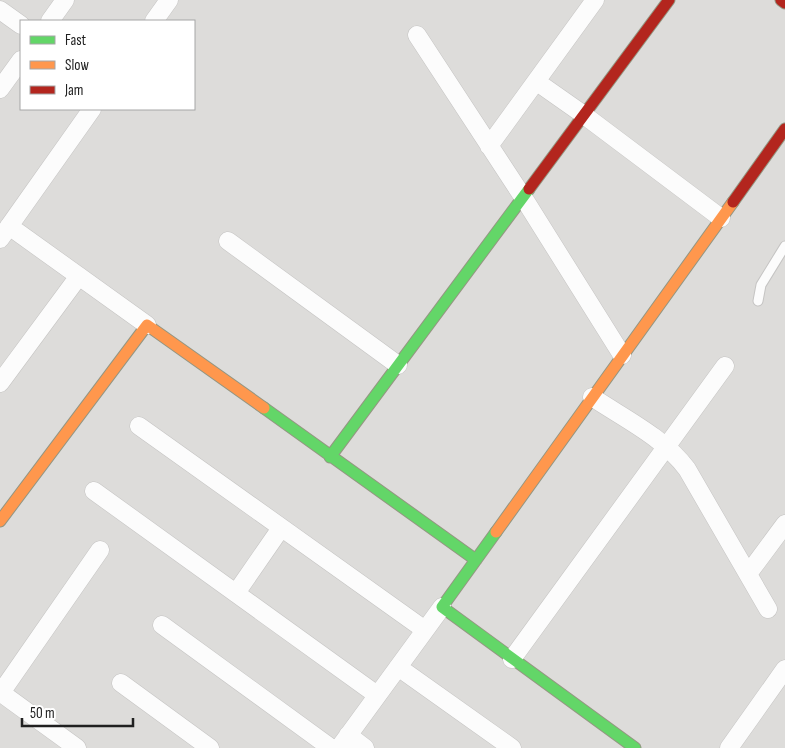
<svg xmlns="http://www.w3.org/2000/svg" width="785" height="748" font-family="'Sofia Sans Condensed',sans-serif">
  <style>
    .residential { fill: #dddcda; fill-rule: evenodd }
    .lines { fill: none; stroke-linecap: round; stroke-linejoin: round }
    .lane-casing { stroke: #c5c4c3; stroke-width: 11 }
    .street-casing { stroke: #c5c4c3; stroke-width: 19 }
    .fast-casing { stroke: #949682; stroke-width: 13 }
    .slow-casing { stroke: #949682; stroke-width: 13 }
    .jam-casing { stroke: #949682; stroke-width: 13 }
    .lane { stroke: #fcfcfc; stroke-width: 9 }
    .street { stroke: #fcfcfc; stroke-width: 18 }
    .fast { stroke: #63d668; stroke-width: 11 }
    .slow { stroke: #ff974d; stroke-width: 11 }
    .jam { stroke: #b3261e; stroke-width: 11 }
  </style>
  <rect width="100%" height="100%" fill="#eeece9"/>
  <path class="residential" d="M0 0H785V748H0ZM21 21H194V109H21Z"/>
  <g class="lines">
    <defs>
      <path id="lane" d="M758 301 761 285 785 246"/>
      <path id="street" d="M0 10 21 25
        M50 21 65 0
        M154 21 169 0
        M417 35 523 197 622 355
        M537 82 584 115 721 218
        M0 89 21 60
        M489 146 595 0
        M9 226 147 325
        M0 239 92 109
        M228 241 398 365
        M0 383 79 276
        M592 397C625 419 663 437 687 469L768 609
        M139 426 425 630
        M94 491 377 695
        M748 574 785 524
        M236 593 281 528
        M162 625 331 748
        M512 659 725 366
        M398 667 512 748
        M121 683 210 748
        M0 692 77 748
        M0 694 100 550
        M348 735 365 748
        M339 748 442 607
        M729 748 785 669"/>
      <path id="fast" d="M264 408 476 560
        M330 457 529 189
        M496 532 442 607 635 748"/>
      <path id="slow" d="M0 521 147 325 264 408
        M496 532 733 202"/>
      <path id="jam" d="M781 0 785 3
        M529 189 669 0
        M733 202 785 129"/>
    </defs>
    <use href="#lane" class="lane-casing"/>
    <use href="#street" class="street-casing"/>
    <use href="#fast" class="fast-casing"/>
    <use href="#slow" class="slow-casing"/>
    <use href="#jam" class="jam-casing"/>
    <use href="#lane" class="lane"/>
    <use href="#street" class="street"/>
    <use href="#fast" class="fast"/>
    <use href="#slow" class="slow"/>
    <use href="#jam" class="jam"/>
  </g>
  <rect x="20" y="20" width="175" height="90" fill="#ffffff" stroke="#a6a6a6"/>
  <rect x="30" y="36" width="25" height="8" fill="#63d668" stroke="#a6a6a6"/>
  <text x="65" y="45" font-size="15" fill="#202020">Fast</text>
  <rect x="30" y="61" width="25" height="8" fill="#ff974d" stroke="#a6a6a6"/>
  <text x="65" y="70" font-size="15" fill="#202020">Slow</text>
  <rect x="30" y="86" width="25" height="8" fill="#b3261e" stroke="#a6a6a6"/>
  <text x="65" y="95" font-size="15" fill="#202020">Jam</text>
  <path d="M22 718v8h111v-8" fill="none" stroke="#202020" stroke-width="2.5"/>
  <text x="30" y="718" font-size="15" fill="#202020" stroke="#ffffff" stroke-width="4" paint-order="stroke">50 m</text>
</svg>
